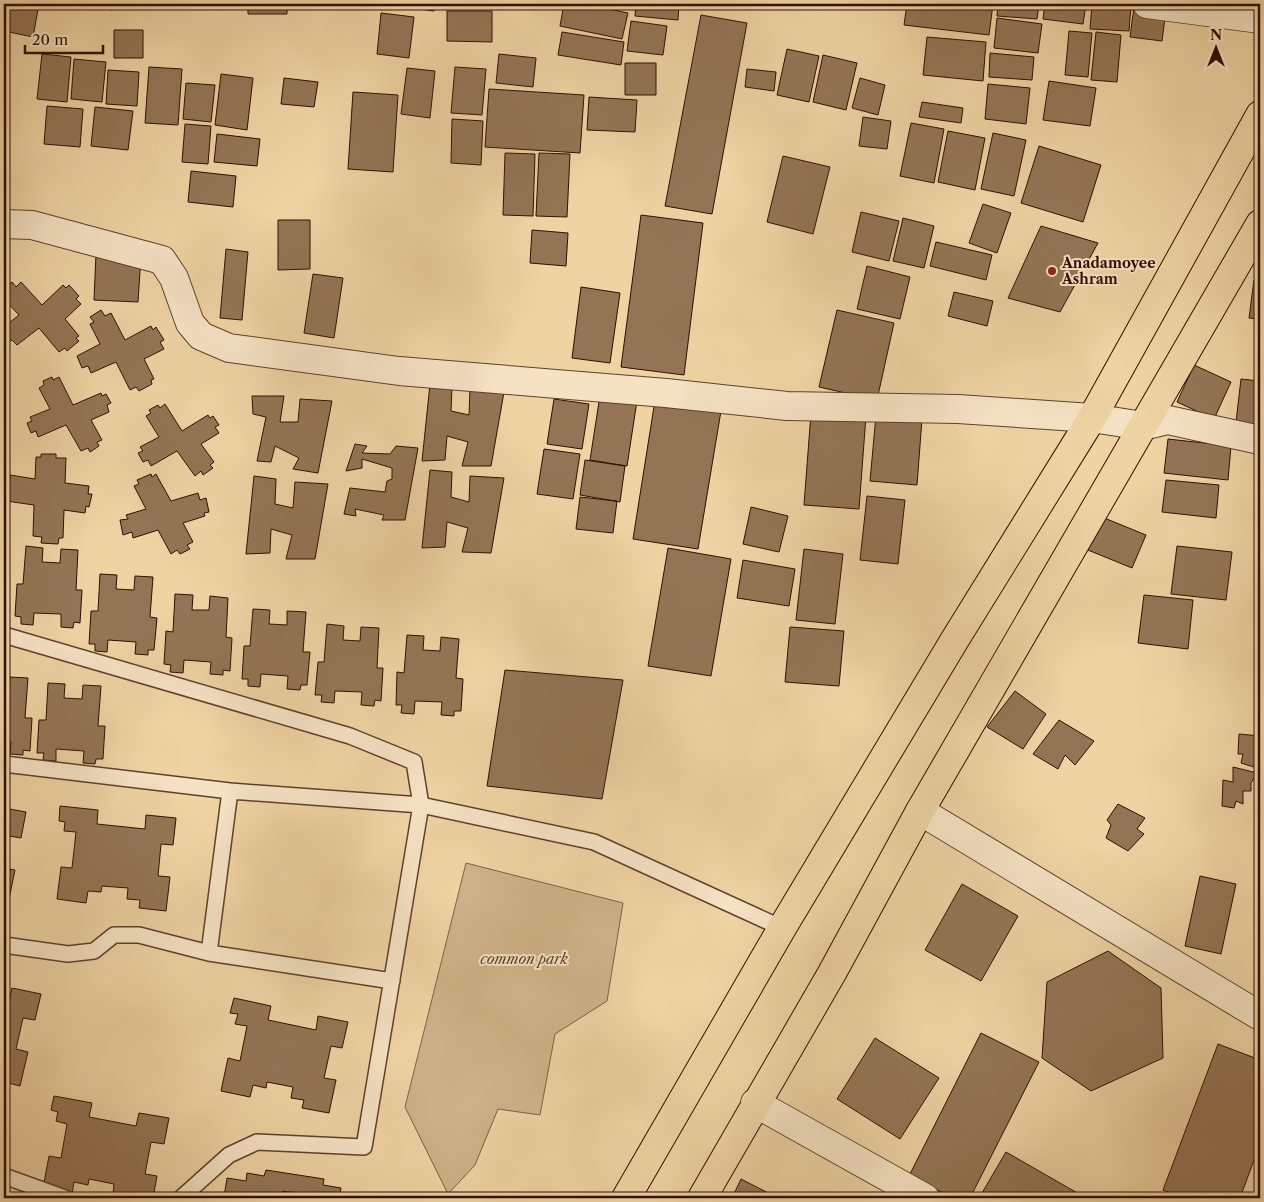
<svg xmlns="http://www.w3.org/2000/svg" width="1264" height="1202" font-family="'Libre Caslon Text',serif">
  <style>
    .green { fill: #ceb287; stroke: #7f6044 }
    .building { fill: #937555; stroke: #300f01 }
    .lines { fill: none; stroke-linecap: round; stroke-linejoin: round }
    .service-casing { stroke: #60402a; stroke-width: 18 }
    .minor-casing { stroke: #60402a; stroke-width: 30 }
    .primary-casing { stroke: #300f01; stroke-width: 30 }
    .service { stroke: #f4e2c3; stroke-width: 15 }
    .minor { stroke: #f4e2c3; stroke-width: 28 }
    .primary { stroke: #eed3a3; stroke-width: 28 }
    .poi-dot { fill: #8f2418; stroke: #f4e2c3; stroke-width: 2 }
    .labels { text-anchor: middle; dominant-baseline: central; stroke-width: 4; stroke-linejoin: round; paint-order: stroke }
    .poi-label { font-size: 14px; font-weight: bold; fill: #300f01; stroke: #f4e2c3; text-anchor: start }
    .park-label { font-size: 14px; font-style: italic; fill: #5f4029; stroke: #f4e2c3 }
  </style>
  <rect width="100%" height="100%" fill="#eed3a3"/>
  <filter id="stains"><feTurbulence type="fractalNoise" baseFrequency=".004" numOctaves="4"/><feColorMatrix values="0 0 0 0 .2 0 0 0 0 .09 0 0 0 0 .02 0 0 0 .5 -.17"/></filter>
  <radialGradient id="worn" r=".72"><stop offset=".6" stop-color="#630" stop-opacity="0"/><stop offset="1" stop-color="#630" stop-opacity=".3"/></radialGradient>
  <path class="green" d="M466 863 623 903 607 1001 555 1034 540 1115 498 1109 475 1165 448 1194 405 1107Z"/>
  <path class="building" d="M4 4H39L33 37 4 31Z
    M77 4H113L112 10Z
    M177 4H240V8Z
    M248 4H287V14H248Z
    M382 4H435L434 11Z
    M445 4H496V8L445 6Z
    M564 4H585L628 13 622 39 560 26Z
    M636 4H679L678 20 635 16Z
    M907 4H993L989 35 904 25Z
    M998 4H1039L1037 19 997 16Z
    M1045 4H1086L1083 24 1043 19Z
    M1092 4 1131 5 1129 31 1090 29Z
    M1134 7 1166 10 1162 41 1130 37Z
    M447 11H492V42L447 41Z
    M381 13 414 17 409 58 377 54Z
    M701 15 747 23 712 214 665 206Z
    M997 18 1042 24 1038 53 994 48Z
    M631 21 667 26 663 55 627 51Z
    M114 30H143V58H114Z
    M1069 31 1092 33 1088 77 1065 75Z
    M562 32 624 42 621 65 558 55Z
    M1096 32 1121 35 1117 82 1091 80Z
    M927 37 986 42 983 81 923 75Z
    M787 49 819 56 809 102 777 95Z
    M990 53 1034 57 1032 80 989 77Z
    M42 54 71 57 67 102 37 99Z
    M499 54 536 58 533 87 496 83Z
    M823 55 857 63 846 110 813 102Z
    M74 59 106 62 102 102 71 99Z
    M625 63H656V95H625Z
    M149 67 182 69 178 125 145 123Z
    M455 67 486 69 482 115 451 113Z
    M407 68 435 71 430 118 401 114Z
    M747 69 776 72 774 91 745 87Z
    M108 70 139 72 137 106 106 104Z
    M221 74 253 78 247 130 215 125Z
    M284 78 318 82 314 107 281 104Z
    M860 78 885 85 878 115 852 108Z
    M1049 81 1096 88 1090 126 1043 120Z
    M186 83 215 85 211 122 183 119Z
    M988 84 1030 88 1026 124 985 119Z
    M489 89 584 95 580 153 485 147Z
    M353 92 398 95 393 172 348 169Z
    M589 97 637 100 635 132 587 130Z
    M922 102 963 108 961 123 919 117Z
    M47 106 83 109 80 147 44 144Z
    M95 107 133 111 128 150 91 146Z
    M863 117 891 121 887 149 859 146Z
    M452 119 483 121 481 165 451 163Z
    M911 123 944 129 934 183 900 176Z
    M185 124 211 126 208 164 182 162Z
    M948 131 985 138 975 190 938 182Z
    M993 133 1026 140 1014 196 981 189Z
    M217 134 260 139 257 166 214 162Z
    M1039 146 1101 165 1083 222 1021 203Z
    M505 153 535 154 533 216 503 215Z
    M539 153 570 154 567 217 536 216Z
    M783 156 830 167 813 234 767 222Z
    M191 171 236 176 233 207 188 202Z
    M983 204 1011 213 997 253 969 243Z
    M861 212 899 221 889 261 852 252Z
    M641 215 703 223 684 375 621 367Z
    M903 218 934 226 924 268 893 261Z
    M278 220H310V269L278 270Z
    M1041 226 1098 243 1060 312 1008 298Z
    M532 230 568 233 566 266 530 263Z
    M936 242 992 255 986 280 930 266Z
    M226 249 248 252 242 320 220 318Z
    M96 254 141 256 138 302 94 300Z
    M867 266 910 277 900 319 857 309Z
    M313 274 343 278 334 338 304 333Z
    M1254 280 1260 281V319L1249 318Z
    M12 282 16 287 21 282 42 305 63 285 66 288 69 285 79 296 76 299 81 304 65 319 79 336 76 338 79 341 67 351 65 348 59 352 39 328 17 345 12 340 7 343 4 338V327L19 315 4 299 6 295 4 290Z
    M581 287 620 293 610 363 572 358Z
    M954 292 993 301 987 326 948 316Z
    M101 310 105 316 111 313 125 340 151 326 153 330 156 327 164 340 160 342 164 349 144 359 154 379 151 380 152 384 139 391 136 387 130 390 116 362 91 373 88 366 82 368 77 356 100 344 90 324 94 322 90 317Z
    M837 310 894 323 877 400 819 387Z
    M1194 365 1231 382 1214 419 1177 402Z
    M52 377 53 380 59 377 73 405 101 393 102 396 106 394 111 403 107 405 109 412 91 420 102 440 97 442 99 446 90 452 88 448 81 451 66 425 38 437 36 431 31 433 27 423 32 421 30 417 50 409 39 388 44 385 43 381Z
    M1241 379 1260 381V425L1236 422Z
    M430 384 452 386 451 411 469 415 470 389 504 392 491 466H462L468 442 447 436 445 460 422 461Z
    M601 389 638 394 627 466 590 460Z
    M656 394 722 405 698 549 633 539Z
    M252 396H284L280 422H298L300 399 332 401 318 473 293 469 299 458 275 446 271 462 257 461 266 417 253 414Z
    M554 399 589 404 582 449 547 444Z
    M165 404 182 431 208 415 210 418 213 416 219 425 215 427 219 433 201 444 214 462 210 465 213 468 203 475 201 471 195 476 177 451 151 466 148 460 143 462 138 453 143 451 140 447 159 437 146 416 151 413 149 410 158 405 160 408Z
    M811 413 866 416 859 509 804 505Z
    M876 415 922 419 917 485 870 481Z
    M1168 439 1231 446 1228 480 1164 473Z
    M355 444 367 446 362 453 390 454 396 446 418 448 405 520H382L384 515 355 509 356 516 344 514 350 488 385 492 387 481 392 479V468L362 459V468L346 471Z
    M544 449 580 454 573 499 537 494Z
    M41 454H56V458H66L65 483 89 486 88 494H92L89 507 86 506 85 513 64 510 63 538H59L58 544 41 543 42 537 33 536 34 505 6 501 7 496H4L6 479H10V475L35 479 36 457H41Z
    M585 460 625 466 620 502 580 495Z
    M430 470 452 472 451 497 469 502 470 476 504 478 491 553 462 552 468 528 447 522 445 547 422 548Z
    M151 474 152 477 156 474 171 501 198 493 200 500 206 498 209 512 204 513 205 516 183 523 193 542 187 545 190 549 180 554 177 550 171 554 158 530 133 538 132 532 123 535 120 520 128 519 126 515 146 509 134 486 139 484 137 480Z
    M254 476 276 479 275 504 293 508 295 482 328 484 315 559H286L292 535 271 529 270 553 246 554Z
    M1166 480 1219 485 1216 518 1162 512Z
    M867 496 905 500 898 564 860 560Z
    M580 497 617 501 613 533 576 529Z
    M751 507 788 516 779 552 743 544Z
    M1097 515 1146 535 1132 568 1083 548Z
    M26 546 43 548 42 562 60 563 61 549 78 550 76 590H82L80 623 74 622 73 628 61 627V614L34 613 33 625 21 624V617L15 616 17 584H23Z
    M1177 546 1232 552 1226 600 1171 594Z
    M668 548 731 559 711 676 648 666Z
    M4 549H8L7 562H4Z
    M804 549 843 554 835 624 796 620Z
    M743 560 795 569 789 606 737 598Z
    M100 574 117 575 116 589 134 590 135 576 153 577 150 617 157 618 154 650H148V655L135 654 136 642 108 640 107 652 95 651V644H89L91 611H98Z
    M175 594 193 595 192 610H209L210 596 228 598 226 637 232 638 230 671 223 670V675L210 674 211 662 184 660 183 673 170 672 171 665 164 664 166 631 173 632Z
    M1144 595 1193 600 1188 649 1138 643Z
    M253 609 270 610 269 624 287 625V611L306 612 303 652H310L307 685H301L300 690 287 689 288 676 261 674 260 687 248 686V679H242L244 646H250Z
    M327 624 344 626 343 640 360 641 361 627 379 628 377 668H383L381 701 375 700 374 706 361 705 362 692 335 691 334 703 321 702 322 695H315L318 662H324Z
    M790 627 844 631 839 686 785 682Z
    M407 635 424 636 423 650 440 651 441 637 459 639 456 678 463 679 461 711H454V716L441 715 442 702 415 701 414 714 401 713 402 705H396L397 672 404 673Z
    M505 670 623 680 602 799 487 786Z
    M10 677 28 678 25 718H32L30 751 23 750V755L10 754 11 742H4V691H9Z
    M48 683 65 684 64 698 82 699 83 685 101 686 98 726H105L103 759H96L95 764 83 763 84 751 56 749V761L43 760 44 753H37L39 720H46Z
    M1015 691 1046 714 1023 749 987 727Z
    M1059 720 1094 741 1075 765 1065 755 1058 769 1033 754Z
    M1239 734 1260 736V769L1241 763 1243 754H1238Z
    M1233 767 1257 773 1251 783V791H1243V804L1236 801 1234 808 1222 806 1223 780 1233 782Z
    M1118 804 1145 818 1137 829 1144 834 1128 851 1106 838 1111 825 1107 820Z
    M60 806 98 810 97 824 145 829 146 815 176 818 173 845 161 844 158 876 170 877 166 911 139 908 140 900 127 899 128 888 102 886 101 892 88 891 86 903 57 899 61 867 72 868 76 832 64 831 65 822 59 821Z
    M4 808 26 812 21 838 9 836 4 862Z
    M4 868 15 870 8 904 4 903Z
    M1200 876 1236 884 1221 954 1185 946Z
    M962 884 1018 916 981 981 925 950Z
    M1108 951 1161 988 1163 1058 1091 1091 1042 1058 1047 982Z
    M12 988 41 994 35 1020 23 1018 16 1049 28 1052 20 1086 4 1082V1001L9 1002Z
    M234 998 271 1006 268 1020 316 1030 318 1016 348 1022 342 1048 331 1046 324 1078 336 1080 329 1113 302 1108 304 1100 291 1098 293 1087 267 1082 266 1088 253 1085 250 1097 221 1091 228 1058 240 1061 247 1026 235 1024 238 1014 230 1013Z
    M981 1033 1039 1062 970 1198H953L909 1176Z
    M875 1038 939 1078 900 1139 837 1099Z
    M1218 1044 1260 1060V1144L1240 1198H1184L1163 1190Z
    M54 1096 92 1103 89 1117 136 1126 139 1113 169 1118 164 1144 151 1142 145 1174 157 1176 153 1198H125V1196L113 1194 114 1184 89 1179 88 1185 74 1182 72 1194 43 1188 49 1156 61 1158 67 1124 56 1121 58 1112 51 1110Z
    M1006 1152 1086 1198H979Z
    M266 1170 324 1179 323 1185 341 1188 340 1196 354 1198H306L307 1195 283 1191 282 1198H192V1194L224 1197 227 1178 246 1181 247 1173 264 1176Z
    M741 1179 778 1198H732Z"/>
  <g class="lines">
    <defs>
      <path id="service" d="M4 635 350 736 414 762 421 805 364 1147 257 1142 229 1155 181 1198
        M4 764 230 791 421 805 594 842 782 928
        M4 945 68 954 94 951 114 935H139L209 953 392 981
        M209 953 230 791
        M4 1176 65 1198"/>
      <path id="minor" d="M1147 4 1260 19
        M4 224 32 225 162 260 174 278 190 323 201 336 229 348 399 371 666 393 787 406 958 409 1092 418 1143 426 1168 420 1260 440
        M920 811 1260 1016
        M755 1103 925 1198"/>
      <path id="primary" d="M626 1198 782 928 954 641 1092 418 1260 115
        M702 1198 832 973 920 811 1260 224"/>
    </defs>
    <use href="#service" class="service-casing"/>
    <use href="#minor" class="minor-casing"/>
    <use href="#primary" class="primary-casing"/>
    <use href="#service" class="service"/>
    <use href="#minor" class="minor"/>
    <use href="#primary" class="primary"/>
  </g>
  <circle class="poi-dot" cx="1052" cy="271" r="5"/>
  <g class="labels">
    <g class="poi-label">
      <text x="1062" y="263">Anadamoyee<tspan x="1062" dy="16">Ashram</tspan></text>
    </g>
    <g class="park-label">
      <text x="524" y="959">common park</text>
    </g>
  </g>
  <rect width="1264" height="1202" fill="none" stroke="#eed3a3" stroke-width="20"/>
  <rect x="5" y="5" width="1254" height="1192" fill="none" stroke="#300f01" stroke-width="2.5"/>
  <rect x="10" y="10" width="1244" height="1182" fill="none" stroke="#300f01"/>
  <g transform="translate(1216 48)" stroke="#f4e2c3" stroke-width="4" paint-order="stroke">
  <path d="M0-4L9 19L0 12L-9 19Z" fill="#300f01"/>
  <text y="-8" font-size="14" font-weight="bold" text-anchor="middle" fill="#300f01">N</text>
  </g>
  <path d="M25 45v8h78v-8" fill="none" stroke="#300f01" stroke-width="2.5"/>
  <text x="32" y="45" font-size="15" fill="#300f01" stroke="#f4e2c3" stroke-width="4" paint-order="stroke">20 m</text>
  <rect width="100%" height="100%" filter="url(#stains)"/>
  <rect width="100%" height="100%" fill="url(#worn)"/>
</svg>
